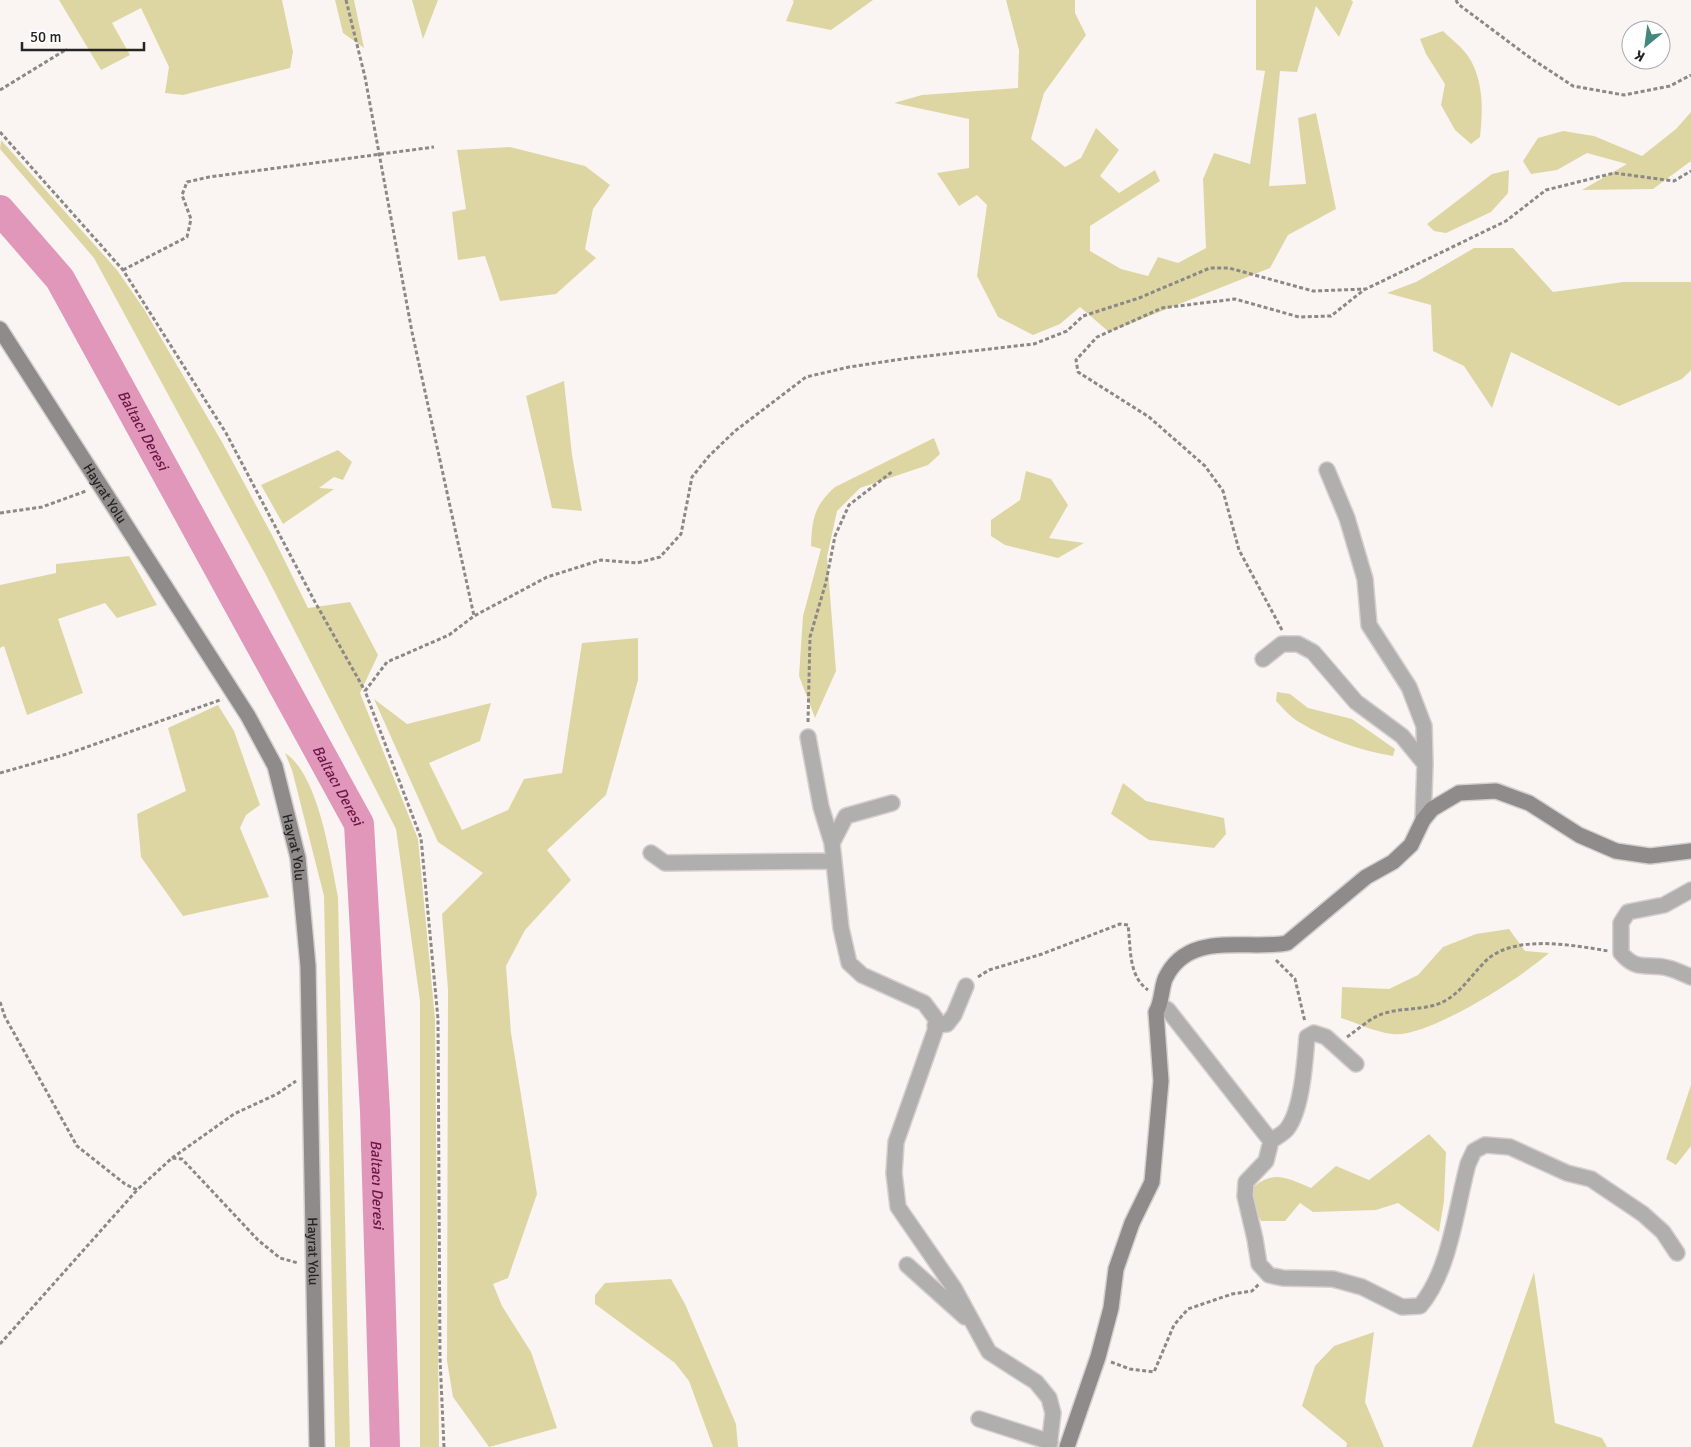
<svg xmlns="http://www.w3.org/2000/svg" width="1691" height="1447" font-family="Signika,sans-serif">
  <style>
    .green { fill: #ded6a2 }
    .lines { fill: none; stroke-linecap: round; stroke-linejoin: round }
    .river { stroke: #e197ba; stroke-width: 30 }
    .street-casing { stroke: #d4d0cd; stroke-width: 18 }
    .secondary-casing { stroke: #d4d0cd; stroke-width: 18 }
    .path { stroke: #8b8886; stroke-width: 3; stroke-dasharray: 4 2.5; stroke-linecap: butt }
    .street { stroke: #b1aeae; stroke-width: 15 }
    .secondary { stroke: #8f8b8b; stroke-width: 15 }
    .labels { text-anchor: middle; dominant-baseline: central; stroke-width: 5; stroke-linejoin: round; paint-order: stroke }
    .street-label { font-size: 14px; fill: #272524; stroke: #fff }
    .water-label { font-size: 15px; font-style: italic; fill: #6b1547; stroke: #fff }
  </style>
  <rect width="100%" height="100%" fill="#faf5f2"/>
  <path class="green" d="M59 0H282L293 52 290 68 183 95 165 93 169 67 141 8 112 23 130 55 101 70Z
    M335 0H354L364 48 343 33Z
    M412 0H438L423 39Z
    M792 0H873L831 30 786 21 794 1Z
    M1006 0H1075V13L1086 35 1044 93 1031 139 1065 167 1081 158 1096 128 1119 150 1100 176 1119 193 1155 170 1160 181 1090 226V251L1121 269 1148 276 1158 257 1178 263 1206 248 1203 179 1214 153 1250 164 1265 71 1256 70V0H1351L1353 2 1339 37 1316 6 1297 72 1280 71 1269 186 1306 184 1298 118 1316 113 1336 209 1288 235 1270 268 1109 332 1080 307 1060 324 1033 335 998 317 977 276 987 205 977 195 959 206 937 173 969 168V119L894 103 922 95 1018 88 1019 50Z
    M1443 31C1451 39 1462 47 1468 56 1484 80 1483 110 1480 137L1471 144 1455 130 1441 105 1445 84 1426 54 1420 39Z
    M1691 112V161L1653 189 1582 190 1627 164 1587 153 1557 170 1531 174 1523 161 1538 138 1563 131 1594 136 1642 156 1676 129Z
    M1 140 117 270 144 309 222 442 273 537 308 608 350 602 378 655 360 693 418 839 435 1019 439 1447H420V1001L396 829 266 575 94 258 0 149Z
    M510 147 585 166 610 185 593 209 585 249 596 258 556 294 500 301 485 256 458 260 452 212 466 209 457 150Z
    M1509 170 1508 193 1491 212 1446 233 1434 231 1427 224 1492 174Z
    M1474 248H1513L1553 292 1623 282H1691V370L1682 379 1619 406 1511 352 1492 408 1464 366 1433 351 1431 305 1387 293 1416 282Z
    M564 381 572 455 582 511 552 508 526 396Z
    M934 438 940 454 928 465 860 488 837 511 827 557 836 671 815 718 799 676 803 616 821 549 811 546C812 519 814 506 835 487Z
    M338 450 352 462 343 480 334 477 319 488 334 489 283 524 261 485Z
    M1026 471 1051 479 1068 505 1049 538 1084 543 1058 558 1005 545 991 536V520L1020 500Z
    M129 556 157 605 117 618 105 603 58 619 83 693 27 715 4 646 0 648V585L56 573V564Z
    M638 638V680L606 795 547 850 571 880 525 930 506 966 511 1033 537 1194 508 1278 493 1284 502 1306 531 1352 557 1428 489 1447 453 1397 447 1361 448 990 442 914 483 873 438 842 374 699 407 724 491 703 480 741 429 763 462 830 508 810 524 779 562 773 582 643Z
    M1277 692 1290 694 1308 708 1352 719 1395 749 1393 756C1361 751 1327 739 1299 722 1290 717 1283 708 1276 701Z
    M218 705 234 731 260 805 246 815 240 828 269 897 183 916 141 857 137 814 186 791 168 728Z
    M285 753C319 775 330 858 338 897L350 1447H335L324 896 292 770Z
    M1123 783 1146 801 1224 818 1226 834 1214 848 1149 840 1111 814Z
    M1509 929 1525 951 1549 953C1522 977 1427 1039 1392 1034 1375 1032 1357 1023 1341 1018L1342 987 1389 989 1418 975 1443 947 1476 934Z
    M1691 1085V1146L1676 1165 1666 1159Z
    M1429 1134 1446 1152 1444 1201 1439 1232 1398 1203 1376 1210 1313 1212 1300 1203 1285 1221H1261L1252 1203 1251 1189C1274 1169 1286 1178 1311 1188L1336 1166 1369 1180Z
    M1534 1272 1555 1423 1602 1438 1607 1447H1472Z
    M671 1279 685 1304 736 1424 738 1447H713L689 1381 675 1363 595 1304V1295L605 1283Z
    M1374 1332 1365 1402 1384 1447H1346L1347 1443 1302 1406 1315 1366 1334 1346Z"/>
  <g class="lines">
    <path class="river" id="s1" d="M0 210 60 279 359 824 375 1111 385 1447"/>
    <defs>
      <path id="street" d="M1327 470 1347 518 1365 579 1369 625 1409 687 1424 726 1425 764 1423 820
        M1263 659 1282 644H1298L1313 652 1356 702 1402 736 1425 764
        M808 737 821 807 832 843
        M892 803 846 816 832 843 841 928 849 963 862 975 924 1003 936 1019 935 1031 896 1142 894 1173 898 1207 954 1288 989 1352 1036 1382 1049 1398 1053 1413 1049 1447
        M651 853 665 863 834 861
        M1691 890 1664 905 1628 912 1621 923V953C1638 973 1648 962 1668 968 1676 970 1684 974 1691 977
        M1160 1005 1168 1010 1271 1141 1266 1161 1246 1182 1245 1196 1255 1239 1259 1264 1269 1275 1283 1278 1333 1279 1362 1287 1402 1307 1420 1306C1450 1271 1456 1208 1468 1164L1474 1151 1485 1145 1510 1147 1567 1173 1591 1179 1643 1214 1663 1232 1677 1253
        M935 1025 947 1024 954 1015 966 986
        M1271 1141C1276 1137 1283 1134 1287 1129 1302 1110 1305 1061 1307 1037L1314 1033 1326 1037 1356 1064
        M907 1265 965 1317
        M979 1419 1050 1442"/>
      <g id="secondary">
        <path id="s2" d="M0 329 248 716 275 766 298 858 308 966 317 1447"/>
        <path d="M1067 1447 1098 1357 1111 1308 1116 1269 1132 1223 1152 1182 1161 1081 1156 1012C1162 1002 1161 990 1165 979 1188 929 1247 951 1287 943L1366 877 1393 862 1411 845 1423 820 1432 809 1459 793 1496 791 1529 803 1579 835 1616 851 1650 856 1691 851"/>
      </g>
    </defs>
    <use href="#street" class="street-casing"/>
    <use href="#secondary" class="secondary-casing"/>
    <path class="path" d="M346 0 365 77 412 332 474 616
      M1456 0 1458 4 1529 57 1573 86 1624 95 1670 86 1691 75
      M0 90 67 49
      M0 132 123 270 226 433 315 602 365 691
      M123 270 187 237 191 219 182 195 187 182 209 177 434 147
      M0 513 42 507 86 491
      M1282 630 1239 550 1223 491 1205 466 1149 417 1078 372 1076 360 1097 337 1162 308 1235 299 1299 317 1331 316 1365 289
      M808 722 810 637 826 582 835 536 849 505 893 471
      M0 773 67 754 220 700
      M1276 960 1295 979 1305 1022
      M978 977 989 970 1042 954 1120 924 1128 925C1131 948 1128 976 1148 990
      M0 1002 5 1017 77 1146 125 1184 137 1190 172 1158 182 1159 258 1240 280 1258 298 1263
      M1347 1037C1360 1028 1373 1015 1389 1012 1410 1007 1429 1011 1448 999 1464 989 1475 970 1489 958 1518 935 1573 945 1608 951
      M172 1158 234 1114 277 1094 296 1081
      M0 1344 137 1190
      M1111 1362 1130 1369 1154 1372 1174 1325 1188 1309 1232 1294 1252 1291 1259 1284
      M444 1447 440 1358 438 1019 421 838 365 691 387 662 449 635 474 616 547 577 601 560 637 563 660 557 681 534 692 477 709 456 735 431 806 377 849 367 909 358 1034 344 1067 331 1083 316 1139 298 1210 268H1229L1313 291 1366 289 1506 221 1546 190 1614 173 1674 181 1691 171"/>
    <use href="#street" class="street"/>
    <use href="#secondary" class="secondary"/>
  </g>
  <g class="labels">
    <g class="street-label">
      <text stroke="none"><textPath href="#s2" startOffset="195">Hayrat Yolu</textPath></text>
      <text stroke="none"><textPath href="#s2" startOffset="600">Hayrat Yolu</textPath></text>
      <text stroke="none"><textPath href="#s2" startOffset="1005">Hayrat Yolu</textPath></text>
    </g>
    <g class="water-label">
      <text stroke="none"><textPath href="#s1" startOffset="264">Baltacı Deresi</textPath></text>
      <text stroke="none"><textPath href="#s1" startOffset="669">Baltacı Deresi</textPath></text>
      <text stroke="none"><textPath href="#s1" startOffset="1074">Baltacı Deresi</textPath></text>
    </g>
  </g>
  <g transform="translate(1646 45) rotate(209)"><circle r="24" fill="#ffffff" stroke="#a9a8a7"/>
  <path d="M0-4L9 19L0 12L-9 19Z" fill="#43887c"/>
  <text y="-8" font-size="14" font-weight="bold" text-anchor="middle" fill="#272524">K</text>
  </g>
  <path d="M22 42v8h122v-8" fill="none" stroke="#272524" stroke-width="2.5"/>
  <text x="30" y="42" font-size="15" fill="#272524" stroke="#ffffff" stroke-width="4" paint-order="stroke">50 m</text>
</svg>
